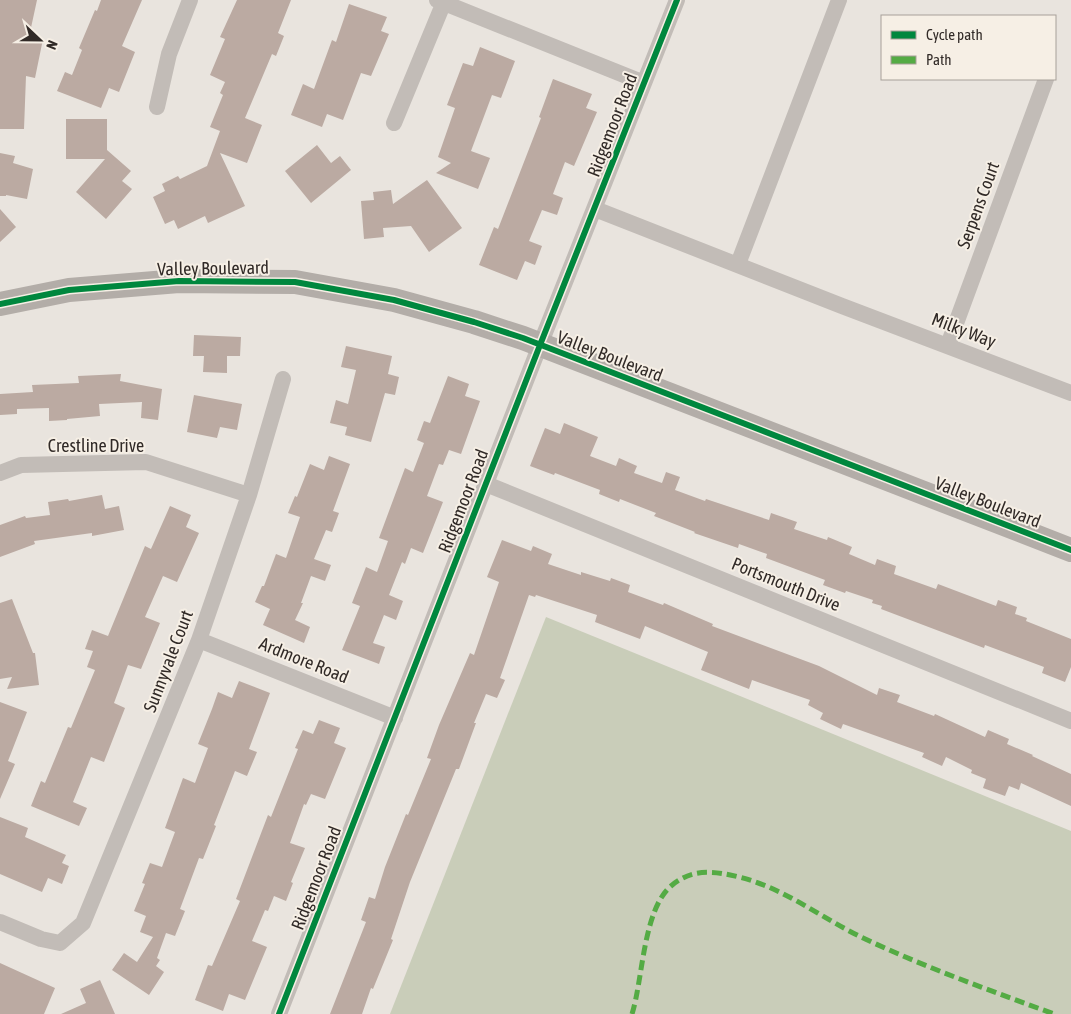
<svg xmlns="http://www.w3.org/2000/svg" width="1071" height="1014" font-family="'Asap Condensed',sans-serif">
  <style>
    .green { fill: #c9cdb9 }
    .building { fill: #bbaaa2 }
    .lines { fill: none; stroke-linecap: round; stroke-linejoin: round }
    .street { stroke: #c2bcb7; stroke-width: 16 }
    .secondary { stroke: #b3ada8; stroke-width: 24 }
    .quiet { stroke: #54ab44; stroke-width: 5; stroke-dasharray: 10 5; stroke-linecap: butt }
    .cycleway-casing { stroke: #f6efe5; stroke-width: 9 }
    .cycleway { stroke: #00873e; stroke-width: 6 }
    .labels { text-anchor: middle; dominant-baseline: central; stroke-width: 4; stroke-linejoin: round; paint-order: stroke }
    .street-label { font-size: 18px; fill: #312a27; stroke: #f6efe5 }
  </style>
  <rect width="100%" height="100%" fill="#e9e4de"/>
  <path class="green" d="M546 617 1071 831V1014H390Z"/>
  <path class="building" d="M0 0H37L29 37 43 39 35 78 26 76 24 129H0Z
    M101 0H142L122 46 135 52 119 92 109 88 101 108 57 91 65 72 72 75 82 50 79 48 95 10 97 11Z
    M237 0H291L278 33 284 36 276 56 272 54 245 118 262 125 247 163 220 153 245 206 208 223 205 216 178 229 174 220 165 224 153 197 165 191 162 184 178 176 180 179 207 166 220 131 210 127 223 95 220 93 225 82 210 75 225 39 220 37Z
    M349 4 387 17 381 31 389 34 371 76 361 73 343 120 327 114 322 127 291 115 303 84 314 89 332 40 336 42Z
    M480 47 515 61 501 98 492 95 471 151 490 158 478 189 436 173 451 163 438 157 455 108 447 105 463 63 473 66Z
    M553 79 592 94 586 108 597 112 574 166 565 162 553 194 563 198 557 215 542 210 529 241 542 246 535 265 525 261 517 280 479 265 494 227 498 229 541 118 539 117Z
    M66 119H107V150L131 171 122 181 132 189 106 219 76 192 105 159H66Z
    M317 145 331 163 340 156 351 170 311 203 285 171Z
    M0 153 15 156 13 163 33 169 27 199 6 195V196H0Z
    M427 180 462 228 429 252 411 226 383 228 384 237 364 239 361 201 374 200 373 192 391 190 393 204Z
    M0 209 16 227 0 242Z
    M194 335 241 337 240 356H227V373L203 372 204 356H193Z
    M346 346 392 356 388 374 399 377 395 395 385 393 371 442 345 435 347 427 330 423 336 400 348 404 356 370 341 367Z
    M121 374 120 381 162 389 158 420 141 418 142 402 99 404 100 416 67 419V420L49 421V408L17 409V414L0 415V394L33 392 32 385 79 383 78 376Z
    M448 376 469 384 465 396 480 401 461 454 449 450 443 465 439 464 427 496 443 502 423 553 411 548 405 564 402 562 389 595 403 601 396 620 384 615 373 643 385 647 379 664 342 650 360 606 352 603 366 567 377 572 388 541 379 538 405 468 413 472 424 443 417 440 424 421 430 423Z
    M194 395 242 404 237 430 220 427 217 438 187 432Z
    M564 423 598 437 590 456 616 466 619 458 637 466 634 473 662 483 666 472 680 477 675 490 705 501 706 499 769 520 771 513 797 522 794 529 827 540 828 537 852 547 849 554 875 565 877 559 896 566 894 574 936 589 938 584 996 606 998 600 1017 607 1015 614 1027 618 1026 621 1071 639V667L1065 682 1042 673 1044 667 985 645 984 648 881 609 882 606 872 603 873 600 846 591 845 593 823 585 825 580 766 558 767 554 739 544 738 548 694 533 695 532 654 516 656 513 620 499 619 502 599 494 600 490 563 476 555 473 554 475 530 466 545 428 560 434Z
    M329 456 350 464 333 511 339 513 332 532 326 530 314 559 331 565 325 581 311 576 301 603H303L295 620 310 627 304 643 263 625 270 609 255 602 262 586H264L276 554 286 558 300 517 288 513 295 496 297 497 310 464 324 470Z
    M102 495 105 509 119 506 124 530 92 536V533L34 541 35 544 0 557V525L25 516 26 518 50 515 48 502 68 499 69 501Z
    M170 506 191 515 186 527 199 533 177 582 163 576 145 617 160 623 141 669 128 665 114 703 125 708 104 762 91 757 73 802 87 808 79 826 31 806 41 781 45 783 68 727 71 728 95 670 87 667 93 651 85 649 92 630 108 636 145 546 151 549Z
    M502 540 531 551 533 546 552 554 548 564 581 575V572L610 581 611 578 630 585 628 592 663 605 664 603 713 624 712 626 819 666 877 695 879 688 900 695 897 702 934 716 935 714 985 737 988 730 1009 739 1007 744 1033 755 1032 756 1071 774V806L1021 783 1019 790 1009 786 1005 796 983 788 986 779 971 773 972 770 946 757 942 766 922 757 924 753 843 724 841 729 820 719 823 713 808 705 810 700 752 680 749 689 701 670 708 652 645 626 640 639 595 622 597 615 536 595 535 597 529 595 500 678 505 680 497 698 486 694 474 723H476L459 769H456L410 882 391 939 393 940 373 989 371 988 362 1014H330L366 922 361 920 369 897 375 899 385 867 406 814 408 815 431 759 427 758 439 725 470 653 474 655 499 582 487 577Z
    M12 599 33 653H35L39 685 7 689 12 677 0 679V603Z
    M239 681 270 693 249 749 257 752 247 776 235 771 214 825 216 826 203 859 199 858 180 909 185 911 175 936 166 933 157 958 160 960 156 966 164 972 149 995 112 970 124 953 137 962 153 937 140 932 146 916 134 911 145 884 142 883 150 863 162 867 175 832 165 828 183 778 195 783 208 748 198 744 212 709 218 692 232 698Z
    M0 702 27 712 8 761 15 764 0 799Z
    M319 720 340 728 334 743 346 748 325 799 311 794 306 805 304 804 290 843 305 848 291 882 293 883 286 901 274 896 268 911 265 910 252 941 267 947 245 1000 229 994 223 1011 195 1000 208 965 212 966 240 901 236 899 268 815 271 817 298 749 295 748 303 730 313 734Z
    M0 817 28 828 25 837 66 855 62 863 69 866 62 884 48 878 42 892 0 874Z
    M0 963 55 988 44 1014H0Z
    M100 980 115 1014H61L86 1003 80 989Z"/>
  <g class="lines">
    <path class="street" d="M437 0 644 83
      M157 107 169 54 190 0
      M394 123 444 2
      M595 209 842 306 1071 393
      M738 264 839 0
      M948 345 1046 79
      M0 473 21 465 146 462 249 495
      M486 484 1071 721
      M199 640 395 718
      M0 922 41 939 60 943 83 923 199 640 249 495 283 379
      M279 1014 540 345 677 0"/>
    <path class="secondary" d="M0 304 69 290 179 281 295 282 394 300 474 322 523 338 1071 550"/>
    <path class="quiet" d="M632 1014C643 979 643 910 671 886 692 868 714 871 739 877 784 888 820 917 861 937 924 967 989 990 1054 1014"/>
    <defs>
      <path id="cycleway" d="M0 304 69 290 179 281 295 282 394 300 474 322 523 338 1071 550
        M279 1014 540 345 677 0"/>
    </defs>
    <use href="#cycleway" class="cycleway-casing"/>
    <use href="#cycleway" class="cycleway"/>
  </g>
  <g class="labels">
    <g class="street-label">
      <text transform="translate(612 125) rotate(-69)">Ridgemoor Road</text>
      <text transform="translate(978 205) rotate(-70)">Serpens Court</text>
      <text transform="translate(213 268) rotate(-1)">Valley Boulevard</text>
      <text transform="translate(964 330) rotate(21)">Milky Way</text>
      <text transform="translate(610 356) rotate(21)">Valley Boulevard</text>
      <text x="96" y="445">Crestline Drive</text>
      <text transform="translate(463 501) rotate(-69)">Ridgemoor Road</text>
      <text transform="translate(988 502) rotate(21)">Valley Boulevard</text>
      <text transform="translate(786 584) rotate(22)">Portsmouth Drive</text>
      <text transform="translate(304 660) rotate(22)">Ardmore Road</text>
      <text transform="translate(168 661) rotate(-69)">Sunnyvale Court</text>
      <text transform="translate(316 878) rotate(-69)">Ridgemoor Road</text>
    </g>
  </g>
  <rect x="881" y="15" width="175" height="65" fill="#f6efe5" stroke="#a7a099"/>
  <rect x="891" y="31" width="25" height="8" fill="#00873e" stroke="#a7a099"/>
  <text x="926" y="40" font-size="15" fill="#312a27">Cycle path</text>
  <rect x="891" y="56" width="25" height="8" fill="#54ab44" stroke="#a7a099"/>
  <text x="926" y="65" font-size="15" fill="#312a27">Path</text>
  <g transform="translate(40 40) rotate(112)" stroke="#f6efe5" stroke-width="4" paint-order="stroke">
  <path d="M0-4L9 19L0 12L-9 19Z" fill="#312a27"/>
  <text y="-8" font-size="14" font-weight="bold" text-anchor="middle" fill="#312a27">N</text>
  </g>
</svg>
